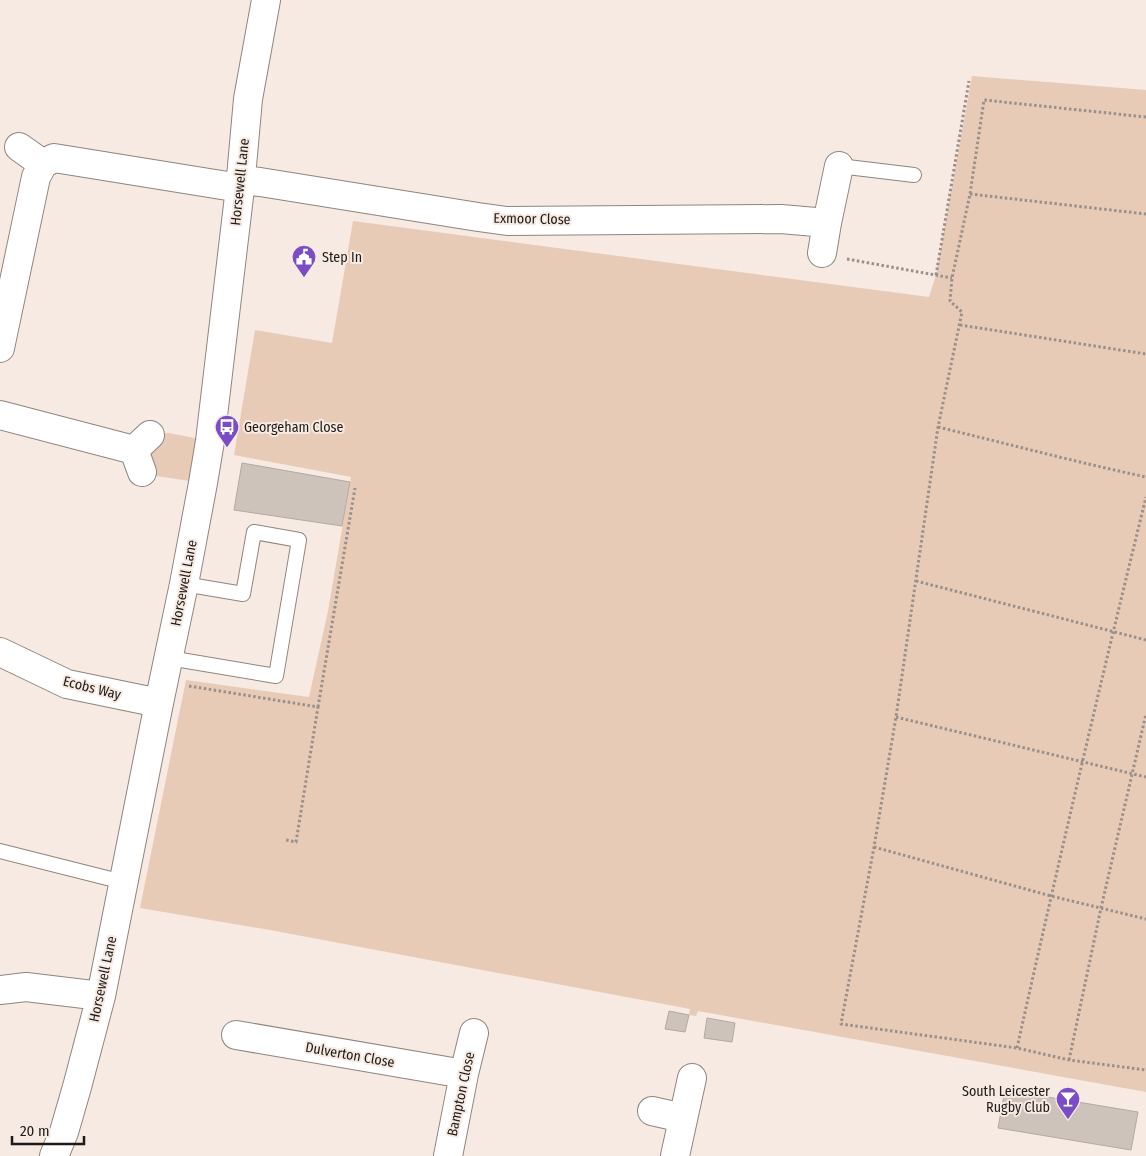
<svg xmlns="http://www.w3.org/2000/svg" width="1146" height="1156" font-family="'Fira Sans Condensed',sans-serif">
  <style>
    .green { fill: #e8cbb7 }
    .building { fill: #cec3bb; stroke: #b4a9a1 }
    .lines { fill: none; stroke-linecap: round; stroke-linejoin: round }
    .service-casing { stroke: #8f857e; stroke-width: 16 }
    .minor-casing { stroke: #8f857e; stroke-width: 30 }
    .path { stroke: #99908b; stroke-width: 3; stroke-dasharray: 2.5 2.5; stroke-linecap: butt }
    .service { stroke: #fff; stroke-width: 14 }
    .minor { stroke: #fff; stroke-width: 28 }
    .labels { text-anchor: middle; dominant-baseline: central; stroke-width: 4; stroke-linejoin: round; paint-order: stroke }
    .street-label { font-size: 14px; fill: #1e1a17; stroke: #f6eae2 }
    .poi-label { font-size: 14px; fill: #1e1a17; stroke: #f6eae2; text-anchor: start }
  </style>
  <rect width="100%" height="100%" fill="#f6eae2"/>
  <path class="green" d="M972 76 1146 90V1092L698 1011 696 1016 689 1015 690 1009 270 930 140 908 186 680 309 697 328 611 351 477 234 455 255 330 332 343 353 221 929 297 936 275Z
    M169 433 210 441 203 483 156 476 142 472 150 435Z"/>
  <path class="building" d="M242 463 350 482 342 526 234 510Z
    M669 1011 689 1015 685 1032 665 1029Z
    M707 1018 735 1023 732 1042 704 1038Z
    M1005 1090 1138 1112 1131 1150 998 1128Z"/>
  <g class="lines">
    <defs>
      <path id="service" d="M839 166 914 175
        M169 658 276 676 299 540 254 532 243 594 184 584
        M0 851 123 882"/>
      <path id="minor" d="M19 147 43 164
        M241 180 260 182 478 217 507 221 781 219 827 223 839 166
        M822 253 827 223
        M0 348 36 177 43 164 54 158 240 188
        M0 415 134 450 150 435
        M134 450 142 472
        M0 652 67 684 159 703
        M0 990 26 987 101 996
        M236 1035 464 1074
        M652 1111 683 1118
        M54 1156 64 1132 77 1087 101 996 159 703 184 584 203 483 210 441 240 188 248 99 266 0
        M448 1156 464 1074 474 1033
        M675 1156 692 1078"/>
    </defs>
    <use href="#service" class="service-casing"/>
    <use href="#minor" class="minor-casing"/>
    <path class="path" d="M1146 117 984 100 970 194 952 278 950 301 962 312 938 427 896 717 874 847 841 1024 1017 1048 1069 1060 1146 1070
      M970 194 1146 214
      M847 259 952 278
      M936 275 969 81
      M960 325 1146 354
      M938 427C1008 444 1076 462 1146 477
      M916 581 1146 640
      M189 686 318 707 296 842 286 840
      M318 707 355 488
      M896 717 1146 777
      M874 847 1051 896 1146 919
      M1017 1048C1058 864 1101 680 1146 497
      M1069 1060 1101 908 1146 714"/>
    <use href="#service" class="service"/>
    <use href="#minor" class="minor"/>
  </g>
  <defs>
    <symbol id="civic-pin" viewBox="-11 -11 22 30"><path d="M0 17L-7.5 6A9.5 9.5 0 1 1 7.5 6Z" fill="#7a4dc6" stroke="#f6eae2"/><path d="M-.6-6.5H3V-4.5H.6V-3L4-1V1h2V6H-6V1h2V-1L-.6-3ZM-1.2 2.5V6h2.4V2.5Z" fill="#fff"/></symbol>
    <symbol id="bus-pin" viewBox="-11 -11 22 30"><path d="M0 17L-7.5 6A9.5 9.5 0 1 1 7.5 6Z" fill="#7a4dc6" stroke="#f6eae2"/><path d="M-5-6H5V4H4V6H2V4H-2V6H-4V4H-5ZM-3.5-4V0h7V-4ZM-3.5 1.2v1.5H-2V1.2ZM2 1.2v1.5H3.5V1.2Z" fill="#fff"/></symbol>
    <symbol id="bar-pin" viewBox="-11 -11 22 30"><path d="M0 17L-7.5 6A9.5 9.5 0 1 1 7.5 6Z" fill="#7a4dc6" stroke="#f6eae2"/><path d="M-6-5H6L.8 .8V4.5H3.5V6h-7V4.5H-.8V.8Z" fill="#fff"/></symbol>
  </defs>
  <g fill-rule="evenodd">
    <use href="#civic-pin" x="290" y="243" width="28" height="38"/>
    <use href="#bus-pin" x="213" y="413" width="28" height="38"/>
    <use href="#bar-pin" x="1054" y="1085" width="28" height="38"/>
  </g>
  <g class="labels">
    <g class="street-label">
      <text transform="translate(240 182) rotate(-84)">Horsewell Lane</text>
      <text transform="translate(532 219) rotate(1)">Exmoor Close</text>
      <text transform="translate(184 583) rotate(-79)">Horsewell Lane</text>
      <text transform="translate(92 688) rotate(14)">Ecobs Way</text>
      <text transform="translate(103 979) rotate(-78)">Horsewell Lane</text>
      <text transform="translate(350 1055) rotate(10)">Dulverton Close</text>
      <text transform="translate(461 1094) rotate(-78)">Bampton Close</text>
    </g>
    <g class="poi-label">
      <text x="322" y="257">Step In</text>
      <text x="244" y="427">Georgeham Close</text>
      <text x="1050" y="1091" text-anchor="end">South Leicester<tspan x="1050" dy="16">Rugby Club</tspan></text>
    </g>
  </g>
  <path d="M12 1136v8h72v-8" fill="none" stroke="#1e1a17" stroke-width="2.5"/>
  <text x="20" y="1136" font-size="15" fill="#1e1a17" stroke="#f6eae2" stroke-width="4" paint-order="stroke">20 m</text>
</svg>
